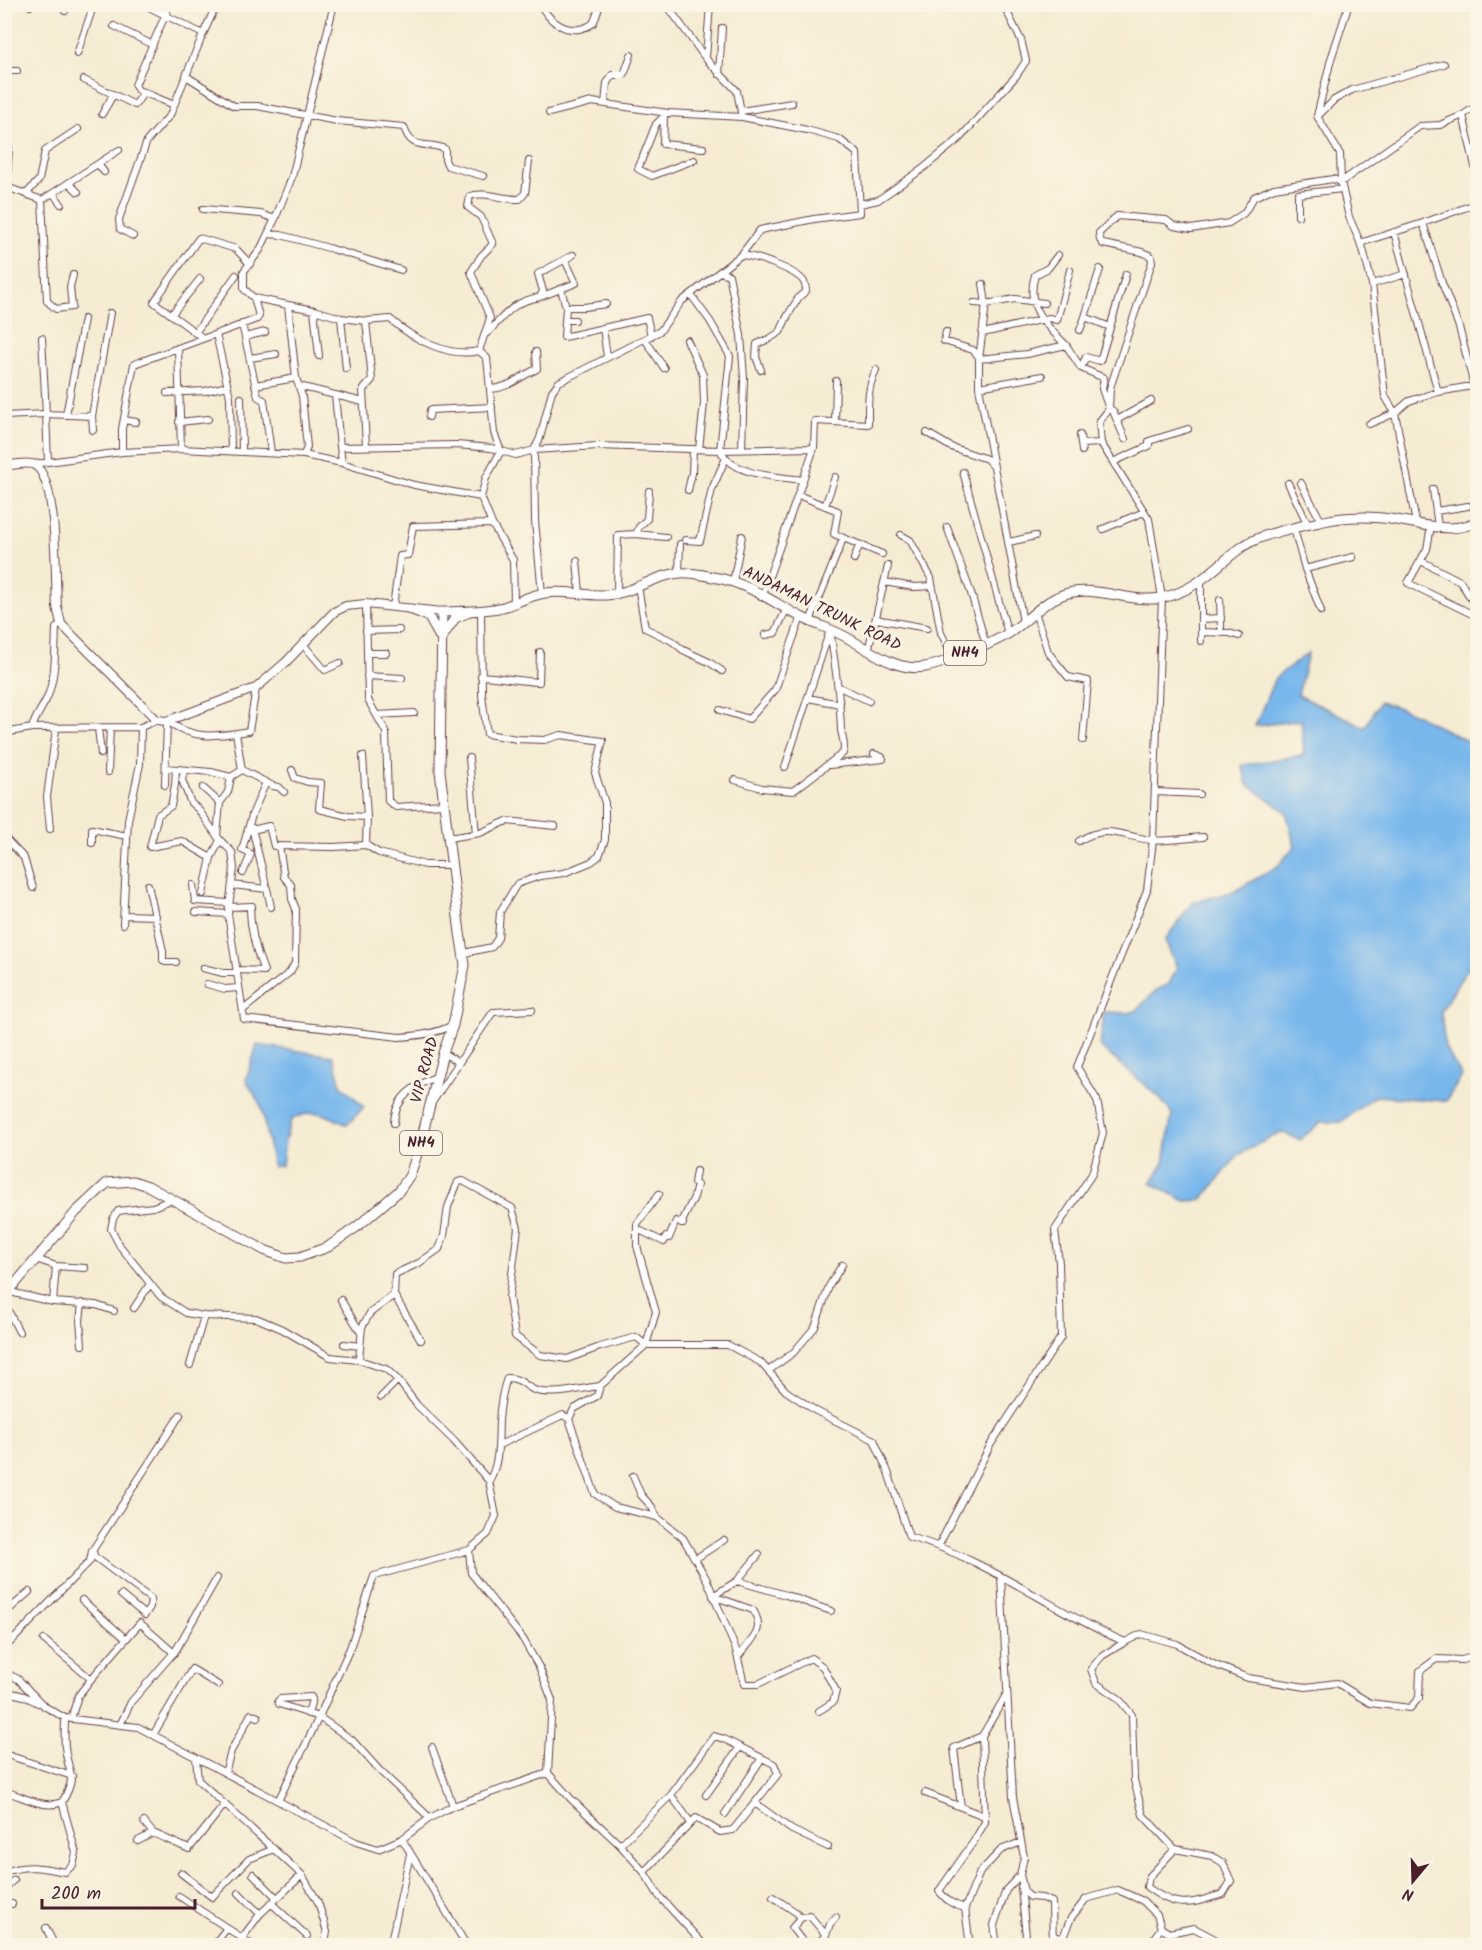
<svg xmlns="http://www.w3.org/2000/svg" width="1482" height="1950" font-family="Kalam,sans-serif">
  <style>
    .water { fill: #78b7ec; stroke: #616b8c; stroke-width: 1.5 }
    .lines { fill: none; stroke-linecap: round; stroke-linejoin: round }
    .minor-casing { stroke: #643e44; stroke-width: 8 }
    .major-casing { stroke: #643e44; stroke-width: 10 }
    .highway-casing { stroke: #643e44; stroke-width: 11 }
    .minor { stroke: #fff; stroke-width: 6 }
    .major { stroke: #fff; stroke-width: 8 }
    .highway { stroke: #fff; stroke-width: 9 }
    .labels { text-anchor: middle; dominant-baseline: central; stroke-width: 6; stroke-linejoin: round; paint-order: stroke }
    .shield { fill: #fcf5e5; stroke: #7f5f63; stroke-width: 1.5 }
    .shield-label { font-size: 15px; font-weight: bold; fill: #4a1f2b }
    .street-label { font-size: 16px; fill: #4a1f2b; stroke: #fcf5e5 }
  </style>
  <rect width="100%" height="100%" fill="#fcf5e5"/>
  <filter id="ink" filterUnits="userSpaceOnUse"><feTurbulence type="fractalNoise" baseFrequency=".0167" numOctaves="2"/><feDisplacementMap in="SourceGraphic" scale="12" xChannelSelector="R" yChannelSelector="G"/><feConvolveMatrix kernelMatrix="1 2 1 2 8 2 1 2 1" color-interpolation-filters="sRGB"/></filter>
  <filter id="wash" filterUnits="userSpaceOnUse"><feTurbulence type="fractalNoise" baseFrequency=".008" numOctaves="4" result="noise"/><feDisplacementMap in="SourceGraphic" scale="24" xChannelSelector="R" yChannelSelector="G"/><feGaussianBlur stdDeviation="1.35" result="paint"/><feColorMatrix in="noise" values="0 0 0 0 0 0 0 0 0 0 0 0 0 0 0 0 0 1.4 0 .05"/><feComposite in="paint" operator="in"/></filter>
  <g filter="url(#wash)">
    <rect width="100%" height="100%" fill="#f5ecd3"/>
    <path class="water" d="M1308 653 1298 695 1365 727 1380 702 1409 711 1477 746V967L1467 969 1441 1011 1445 1048 1462 1076 1446 1101 1375 1096 1341 1122H1321L1300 1140 1281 1132 1238 1155 1202 1200 1185 1201 1151 1183 1164 1163 1172 1114 1159 1097 1100 1047 1104 1012 1128 1013 1136 1011 1155 991 1169 984 1177 968 1165 940 1192 903 1235 891 1278 866 1295 846 1286 812 1247 784 1242 765 1304 755 1301 720 1255 726 1275 678Z
      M257 1045 333 1056 341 1085 364 1107 347 1125C324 1113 316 1107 291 1120L285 1140 282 1165 273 1167 261 1106 246 1080Z"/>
  </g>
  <g filter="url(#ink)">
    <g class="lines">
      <defs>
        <path id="minor" d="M143 4 203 34
          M170 4 135 85 138 90 174 105
          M540 4C549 20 561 31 579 29 584 28 589 27 593 23 596 19 598 10 600 4
          M1349 4 1331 59 1317 116 1340 154 1341 182 1349 217 1363 249 1372 284 1385 396 1395 413 1416 523
          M30 6 31 4
          M65 11 68 4
          M114 26 153 45
          M77 54 94 4
          M706 58 710 4
          M4 71H17
          M719 74 722 28
          M186 76 234 106H257L337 121 404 127C411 152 428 141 445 149V160L448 166 483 176
          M84 80 135 105 144 92
          M605 104 607 83 612 75H624L631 55
          M741 111 792 103
          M549 113 592 102 668 113 742 117
          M102 114 113 95
          M1463 115 1478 179
          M664 116 656 124 638 169 652 176 694 160
          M1318 116 1334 100 1352 90 1444 64
          M664 117 663 144 703 148
          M98 164 104 172
          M69 183 78 192
          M4 186 42 200 119 150
          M53 193 61 204
          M26 194 39 180 45 151 78 129
          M42 200 47 301 56 309 72 307 70 287 73 275
          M4 201C9 185 7 167 9 149
          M860 204 878 200 921 170 959 139 1016 76 1026 61 1021 40 1003 4
          M203 209 261 214 275 219 260 250 244 271V289L254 298
          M1298 216V194L1342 189
          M275 219 292 177 334 4
          M1394 232 1438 392
          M268 234 281 235 332 249 401 270
          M133 236 120 229 119 219 147 141 170 115 203 34 217 4
          M1360 243 1423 223
          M741 255C755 256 797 270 804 282 805 284 806 288 806 291L799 297 788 315 780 332 769 339 757 344 756 357 761 370
          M1058 255 1048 268 1035 275C1025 307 1045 324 1066 345
          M1100 269 1085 317 1110 327
          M720 272 729 275 741 335 744 379 742 449
          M1372 284 1406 274
          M561 289 566 307
          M691 295 710 321 730 356 720 450 814 448 803 480
          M540 297 576 283 565 260
          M974 303 986 304 983 284
          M606 304 584 307H566L564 337 647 318 651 336
          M171 315 200 279
          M341 318 346 369
          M565 320H575
          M242 324 258 397 264 400 271 453
          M603 328 607 357
          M1080 330 1085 317
          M946 332 944 341 973 350 978 356
          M195 333 236 275
          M487 333C507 314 511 302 540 297L543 291 538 274 573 255
          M983 333 1049 318 1057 320 1070 270
          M216 334 230 397 231 451
          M245 337 265 332
          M203 338 154 302 199 238 236 249 250 264
          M645 339 664 368
          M687 340 703 375 704 403 699 449
          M178 348 181 449
          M319 356 314 310 341 318 366 321
          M250 358 276 354
          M979 359 986 304 1015 299 1044 303
          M1081 368 1086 357 1100 361 1126 274
          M296 378 302 396 307 447 304 455
          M255 385 296 378 288 305 314 310
          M299 386 363 402
          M1474 386 1459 327 1442 283 1423 223 1478 203
          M979 387V359L1027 354 1066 345 1081 368 1104 378 1102 389 1109 409 1113 411 1125 439
          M491 389C510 388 520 376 537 369L536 352
          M167 393 205 391 228 386
          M335 395 340 447
          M241 398 242 451
          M66 415 84 319
          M4 416 46 414 42 338
          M92 416 93 430
          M429 417 430 410 492 407
          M124 420 136 422
          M1117 420 1151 401
          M179 422 208 419
          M835 422 836 381
          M1369 424 1395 413 1409 401 1438 392 1477 385
          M927 433 951 447 987 459 993 466
          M1080 435 1082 451
          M1081 444 1101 443
          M366 446 363 390 372 380 366 321 390 319C413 339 448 358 479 351
          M814 448 815 421 868 424C868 404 867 388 876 370
          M122 452 181 449 304 455 342 463 414 485 481 497
          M48 462 46 414 92 416 110 313
          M1113 462 1149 446V441L1188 429
          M342 463 340 447 457 445 491 448 516 455 534 450 598 446 720 450C735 477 776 476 803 480L763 594
          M33 464 122 452V429L134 364 257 319 259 316 254 298 288 305
          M963 472 1008 634
          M1288 483 1308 525
          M1301 483 1321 521
          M1433 489 1438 527
          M688 490 692 473 693 449
          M798 495 838 511 834 534 882 554
          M825 506 835 477
          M1436 511 1468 506
          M1431 526 1427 549 1408 583 1478 617
          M947 527 971 593 986 645
          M1103 529 1144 512
          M1294 529 1305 569 1321 611
          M636 534 639 527 647 519 649 491
          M901 535 910 540 931 578 941 633 953 657
          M685 540 700 541 712 489 725 460
          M1009 542 1035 536
          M854 559 859 546
          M577 561 580 593
          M1421 561 1460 581 1472 600 1478 602
          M1305 569 1353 557
          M679 573 680 544
          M733 582 742 536
          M884 582 914 587 932 586
          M1201 582V641
          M638 586 645 628 672 641 683 650 709 662 722 671
          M542 593 535 521 534 450 540 438 552 391 559 382 660 331 682 301 741 255 760 230 814 219 860 213 857 153 839 139 807 130 742 117 737 91 706 59 666 4
          M617 593 618 535 636 534 666 537
          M1220 600 1221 627
          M514 602 513 560 492 524 481 497 486 478 501 451 494 433 487 358 479 351 490 318 471 272 481 256 493 244 481 217 468 207 470 196C486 191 503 200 520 199L525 193 529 161
          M366 604 368 700 386 732 388 801 396 807 444 804
          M393 607 400 556 408 555 413 526 492 524
          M1035 612 1048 652 1068 677 1088 681 1083 740
          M876 619 927 628
          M1202 619 1221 618
          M810 621 843 539
          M1023 622 979 387 1042 376
          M366 631 399 630
          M1202 632 1229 633 1239 636
          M765 635 775 633 787 608
          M303 644 325 670 340 663
          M868 651 888 566
          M367 653H386
          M367 676 402 678
          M481 676C501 677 519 681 539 682L540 652
          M839 687 869 701
          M808 698 840 704
          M720 710 749 719 775 690 801 617
          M377 715 414 713
          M167 721C195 741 217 736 249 731L256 688
          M32 728C36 715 42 709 47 698 56 676 55 651 56 628L61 624
          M98 728 101 754
          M4 733 32 728 141 727 157 720
          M236 733 242 770 273 786 279 787 284 792
          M363 756 367 817
          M469 758 476 834
          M829 765 883 759 882 757 874 754
          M785 767 829 633
          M166 768 211 772 231 777
          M176 770 175 785 171 806 158 815 150 847 182 841 211 858
          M292 770 295 778 308 782 321 783 319 809 348 816 367 817 366 845
          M184 771 182 780 191 803 198 809 220 840 232 852 234 868 228 914 244 1019 399 1037C417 1036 437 1034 452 1025
          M108 772 110 728
          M735 780 762 788 793 791 843 753C846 744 842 738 841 730 840 696 835 663 830 630
          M165 785 167 721
          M203 788 220 803
          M1155 792 1199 794
          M252 828 267 889
          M50 829 47 797 56 729
          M252 830 269 826 274 846 334 847 366 845 379 853 425 865H451
          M217 836 220 803 228 792 231 777 242 770
          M4 837 24 858 33 888
          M448 838 480 833 507 821 555 826
          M1079 841C1107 823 1123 837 1151 840 1168 842 1186 838 1203 837
          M92 843V829L127 836
          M243 873 251 854 242 850 252 815 266 782
          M148 885 163 951V960L165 962H176
          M193 885 195 901 229 903
          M232 885 267 889 271 907
          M203 894 211 858 220 840
          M229 907 252 906
          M196 912 228 914
          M124 915 156 916
          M123 924 128 820 140 764 141 727
          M464 953 492 947 498 938 500 912 517 884 540 876 564 873 591 862 599 856 605 840V803L595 773 603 741 561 735 544 740 517 739 487 734 482 695 481 611
          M203 968 223 973H237
          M237 970 264 971C255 949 250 930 250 906
          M207 984 225 989 239 988
          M243 1010 290 972 295 963 296 909 292 899 291 885 284 877 279 846
          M443 1053 458 1062
          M433 1101 493 1012 532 1010
          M394 1123C395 1096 415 1085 438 1076
          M659 1194 637 1224V1246L656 1312 646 1345 600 1386 597 1396 574 1409 569 1419 595 1494 615 1507 657 1517 683 1538 707 1580 736 1650 744 1684H758L811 1658 823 1667 836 1691 833 1702 819 1711
          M173 1199 153 1207 118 1211 113 1219 111 1229 120 1246 161 1297 186 1313 204 1316 256 1318 282 1329 330 1357 359 1360 386 1369 398 1380 417 1405 454 1441 489 1481 496 1516 488 1534 469 1550 471 1573 523 1639 540 1669 552 1700 548 1773 571 1799 620 1845 644 1872 659 1896 705 1946
          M681 1224 694 1197 697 1185 694 1183 696 1171
          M637 1229 664 1242 666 1237 669 1238 676 1221 683 1224
          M36 1259 56 1266 85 1268
          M10 1292 53 1302 96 1305 114 1311
          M394 1295 421 1340
          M341 1300 361 1333
          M4 1302 19 1332
          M53 1302 56 1266
          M134 1308 150 1284
          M344 1344 360 1346
          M82 1345 80 1321 82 1303
          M359 1360 362 1327 370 1313 394 1295 395 1274 419 1263 439 1249 444 1236 448 1207 458 1182 463 1181 512 1208 518 1228 509 1297 515 1336 540 1355 567 1359 600 1347 636 1337 646 1345H728L760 1362 786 1391 816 1411 874 1440 888 1472 909 1537C986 1558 1052 1611 1125 1642L1141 1634 1177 1644 1213 1664 1248 1678 1306 1687 1337 1683 1370 1703 1410 1708 1419 1698 1420 1671 1436 1659 1462 1660 1476 1656 1478 1654
          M190 1365 204 1316
          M768 1371 794 1352 815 1327 829 1286 842 1265
          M381 1397 398 1380
          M499 1445 563 1415 569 1419
          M633 1476 641 1495 652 1507 657 1517
          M489 1481C500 1462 498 1442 499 1421 500 1406 502 1392 507 1378 523 1378 524 1387 537 1391 553 1396 583 1388 600 1386
          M939 1545 991 1444 1061 1337 1059 1263 1055 1230 1092 1174 1103 1133 1097 1100 1077 1067 1147 890 1153 840 1157 727 1162 598 1149 519 1101 443 1099 422 1109 409 1110 388 1152 262 1151 256 1142 252 1103 244 1100 240 1099 233 1117 216 1166 220 1174 226 1191 229 1229 223 1244 213 1254 197 1274 188 1333 179 1341 182 1420 126 1440 125 1463 115 1478 105
          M93 1552 95 1557 151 1599 150 1607 145 1615 121 1595
          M695 1559 724 1540
          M737 1581 786 1595 831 1611
          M82 1600 126 1639
          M4 1614 29 1592
          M4 1632 13 1640
          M44 1640 91 1679
          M1125 1642 1102 1656 1091 1669 1096 1683 1118 1698 1132 1715 1134 1780 1143 1815 1175 1849 1212 1856 1223 1863 1231 1881 1223 1894C1190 1904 1178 1910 1147 1887L1149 1877 1175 1849
          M4 1649 90 1561 92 1551 180 1415
          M738 1657C751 1640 766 1631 753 1610L713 1596 737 1581 759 1554
          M4 1672 18 1679 44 1706 65 1718 138 1727 356 1842 378 1849 402 1839 430 1818 453 1806 548 1773
          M4 1691 24 1696 38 1703
          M308 1714 312 1699 311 1697 280 1699 278 1701 279 1704 319 1717 352 1740 380 1771 430 1818
          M71 1719 78 1696 91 1679 140 1623 174 1653
          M120 1725 131 1702 176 1650 217 1578
          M153 1735 192 1669 218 1685
          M432 1747 453 1806
          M4 1754 72 1776
          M196 1758 198 1780 302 1875 318 1902 327 1932 324 1946
          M225 1773 231 1751 251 1714 258 1717
          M4 1791C23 1796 44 1810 62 1802
          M925 1793 984 1816
          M671 1795 691 1823
          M706 1795 740 1747
          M278 1801 319 1717 350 1648 374 1576 469 1550
          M755 1803 792 1830 828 1847
          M961 1807 954 1748 982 1736
          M725 1814 762 1758
          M144 1822 153 1833 189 1849 225 1804
          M402 1839 467 1946
          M138 1841 153 1833
          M620 1845 671 1795 714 1736 724 1739 774 1764 778 1774 733 1830 720 1832 696 1818 644 1872
          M4 1873C24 1863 45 1868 65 1872L73 1865 76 1853 62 1802C79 1774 67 1773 65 1747 64 1737 65 1727 65 1718
          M181 1873 212 1897 249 1859 274 1849
          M253 1874 277 1898
          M1020 1875 1024 1891 1030 1897 1042 1898 1052 1902 1053 1946
          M1021 1887 1027 1946
          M4 1888 14 1880
          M239 1893 260 1914
          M179 1896 242 1938
          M773 1897 797 1913 801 1918 792 1928 806 1946
          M271 1903 307 1936
          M4 1904H12
          M965 1908 980 1872 1001 1850 1021 1842
          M801 1918 809 1915 826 1935
          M46 1928 55 1946
          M1054 1936 1059 1938 1063 1937 1071 1918 1086 1899 1118 1890 1143 1901 1157 1915 1161 1928 1169 1933 1194 1928 1228 1946
          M213 1946 227 1928
          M253 1946 242 1938 260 1914 302 1875
          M390 1946 410 1854
          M815 1946 826 1935 830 1924 836 1917
          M970 1946 965 1908C953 1905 947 1901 939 1891L974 1841 985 1822 982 1736 1006 1695
          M997 1946 994 1925 1006 1890 1020 1875 1024 1857 1013 1797 1001 1577
          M1148 1946 1161 1928"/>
        <path id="major" d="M4 466C12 465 24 462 32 464 59 472 55 583 57 606 58 612 60 618 61 624L157 720 167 721 256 688 286 662 334 612 346 606 366 604 442 612"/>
        <path id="highway" d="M410 609 428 616 440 637
          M441 639 455 618 467 613
          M4 1297 76 1212 107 1183 133 1181 148 1186 264 1250 286 1258 300 1257 328 1247 358 1226 399 1191 410 1175 420 1145 443 1053 453 1025 465 965 460 933 440 771 442 612C462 611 483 612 503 607 517 603 530 595 545 593 565 590 585 596 606 595 632 594 654 575 680 573 690 572 703 575 713 577 749 583 772 602 803 618 817 625 831 629 844 636 869 649 895 672 925 667 944 664 997 642 1012 631 1029 619 1043 602 1062 595 1093 583 1129 604 1161 598 1200 590 1215 565 1245 545 1264 533 1301 526 1324 521 1346 516 1374 516 1396 520 1423 524 1453 535 1478 521"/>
      </defs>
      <use href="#minor" class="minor-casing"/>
      <use href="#major" class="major-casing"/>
      <use href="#highway" class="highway-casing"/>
      <use href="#minor" class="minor"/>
      <use href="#major" class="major"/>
      <use href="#highway" class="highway"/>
    </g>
  </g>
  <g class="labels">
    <g class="shield">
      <rect x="944" y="641" width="42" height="24" rx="4.5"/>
      <rect x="400" y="1131" width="42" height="24" rx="4.5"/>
    </g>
    <g class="shield-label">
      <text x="965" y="653">NH4</text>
      <text x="421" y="1143">NH4</text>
    </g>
    <g class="street-label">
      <text transform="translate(822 609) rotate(26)">ANDAMAN TRUNK ROAD</text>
      <text transform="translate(425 1070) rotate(-75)">VIP ROAD</text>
    </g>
  </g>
  <rect width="1482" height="1950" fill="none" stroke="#fcf5e5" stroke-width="24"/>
  <g transform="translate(1413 1881) rotate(199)" stroke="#fcf5e5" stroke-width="4.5" paint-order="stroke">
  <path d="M0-4.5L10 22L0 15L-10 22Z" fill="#4a1f2b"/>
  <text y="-9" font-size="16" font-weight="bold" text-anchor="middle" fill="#4a1f2b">N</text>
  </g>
  <path d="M42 1899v9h153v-9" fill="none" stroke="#4a1f2b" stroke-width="3"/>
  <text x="51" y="1899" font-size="18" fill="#4a1f2b" stroke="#fcf5e5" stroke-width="4.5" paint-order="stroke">200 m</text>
</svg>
